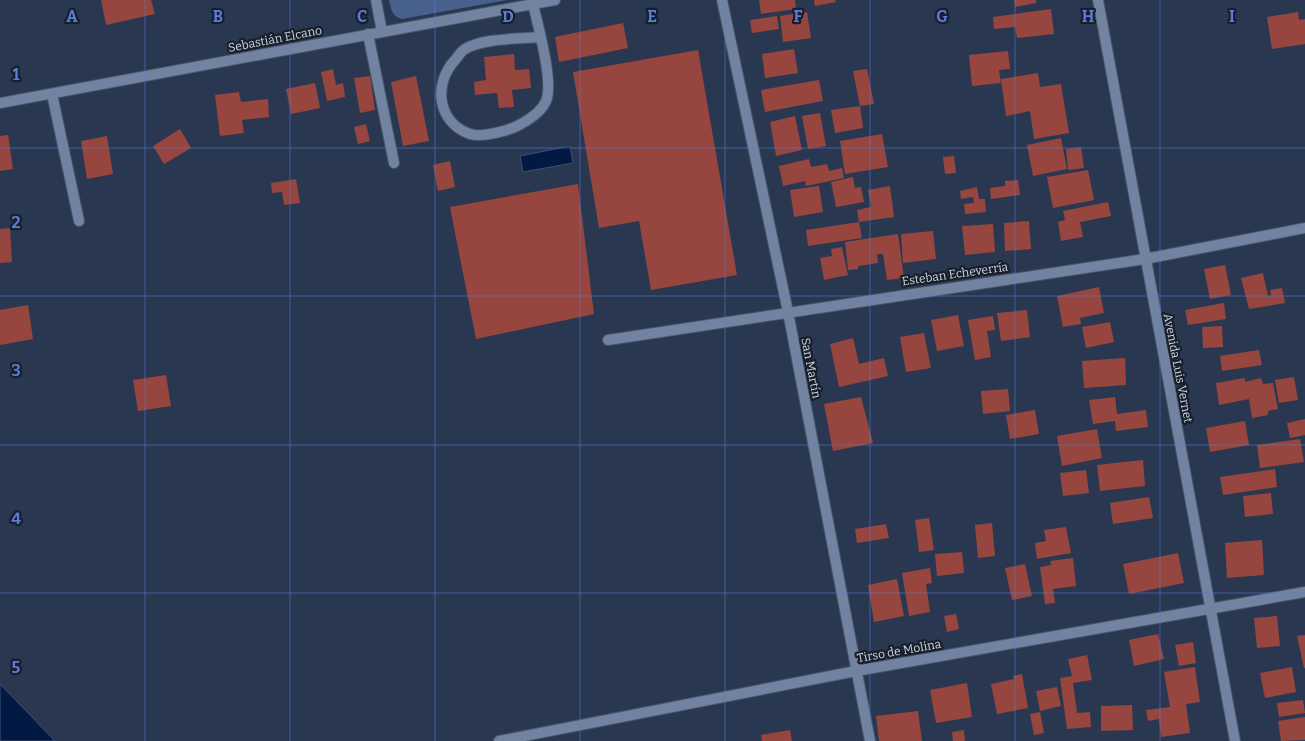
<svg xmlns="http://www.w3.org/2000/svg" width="1305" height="741" font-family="Bitter,serif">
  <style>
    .green { fill: #47618c }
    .water { fill: #021944; stroke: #3e5174 }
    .building { fill: #96463f }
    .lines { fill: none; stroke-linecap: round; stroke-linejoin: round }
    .service-casing { stroke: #46546b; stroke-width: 12 }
    .minor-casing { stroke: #46546b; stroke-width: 12 }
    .service { stroke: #7183a0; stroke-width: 10 }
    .minor { stroke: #7183a0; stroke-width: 10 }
    .grid { fill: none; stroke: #5a7ddc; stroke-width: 1; stroke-opacity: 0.55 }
    .labels { text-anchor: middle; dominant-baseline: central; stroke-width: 4.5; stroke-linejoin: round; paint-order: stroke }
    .street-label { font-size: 12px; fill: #cbd5e4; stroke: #181f2a }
    .grid-label { font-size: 16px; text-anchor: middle; font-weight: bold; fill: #5a7ddc; stroke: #181f2a; stroke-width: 4.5; stroke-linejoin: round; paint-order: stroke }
  </style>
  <rect width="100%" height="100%" fill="#293850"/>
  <path class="green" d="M389 0H507L402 19C392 16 391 10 389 0Z"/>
  <path class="water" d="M570 146 573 163 523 172 520 156Z
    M0 684 55 741H0Z"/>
  <path class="building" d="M101 0H151L155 14 106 25Z
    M759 0H795L796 9 761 14Z
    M814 0H835L836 2 815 6Z
    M1014 0H1036V3L1015 7Z
    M1051 9 1054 34 1017 38 1015 27 994 29 993 17Z
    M807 12 811 38 783 42 780 16Z
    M1298 12 1299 20 1305 19V44L1272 49 1267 17Z
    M777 16 779 29 752 33 750 20Z
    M623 23 628 48 559 62 555 37Z
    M794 49 798 73 765 78 762 54Z
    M698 50 737 275 651 290 639 221 599 228 573 72Z
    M1008 51 1010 69 999 70 1001 83 972 86 969 55Z
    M514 54 515 70 529 69 531 88 512 90 514 107 499 108 497 93 475 95 474 82 486 80 484 57Z
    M333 69 336 85 343 83 345 97 327 101 321 72Z
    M867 69 874 104 860 106 853 71Z
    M1038 73 1040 87 1061 84 1069 133 1034 139 1030 111 1006 116 1001 79Z
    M370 76 375 110 360 113 354 78Z
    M416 76 429 141 403 146 391 82Z
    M819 80 823 101 765 112 761 90Z
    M315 83 320 108 291 114 286 89Z
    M239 92 241 102 268 99 269 117 242 120 244 133 220 136 215 95Z
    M860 106 863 128 835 133 831 110Z
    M820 113 826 146 808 149 802 116Z
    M795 116 802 150 776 156 770 122Z
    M366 124 370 141 358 144 354 127Z
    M180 129 191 148 164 164 153 146Z
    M882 134 888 167 845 174 840 141Z
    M8 135 13 169 0 171V136Z
    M107 136 113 174 87 179 81 141Z
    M1061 138 1067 169 1033 176 1027 145Z
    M1081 147 1084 168 1068 170 1066 149Z
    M954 156 956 173 945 174 943 157Z
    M809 159 811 167 827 164 829 171 842 168 844 178 806 186 805 181 783 186 779 166Z
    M450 161 455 187 438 191 433 165Z
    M1088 170 1094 200 1053 208 1047 177Z
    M853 177 855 188 861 187 864 202 836 207 831 182Z
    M296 179 300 203 284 205 282 192 272 193 271 183Z
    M1018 180 1020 195 991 199 990 188 1005 186V181Z
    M578 184 594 314 476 339 450 207Z
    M819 186 823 212 794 217 790 190Z
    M890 186 894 217 859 222 857 210 871 207 868 190Z
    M977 187 979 199H985L986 212 965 214 964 204 974 203 973 197 961 199 960 191Z
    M1108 202 1111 216 1080 222 1083 237 1061 241 1058 222 1065 220 1063 211Z
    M1029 221 1031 249 1005 251 1004 223Z
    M859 222 862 238 808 246 806 230Z
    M993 224 995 252 965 255 962 226Z
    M10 228 12 262 0 263V229Z
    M933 231 936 259 903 263 901 234Z
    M898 234 904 278 887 280 883 254H877L878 263 858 266V269L848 270 845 242Z
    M842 247 848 275 824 280 820 258 832 256 831 249Z
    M1225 265 1231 295 1210 299 1204 269Z
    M1263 273 1268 296 1271 295 1270 290 1282 288 1285 303 1249 309 1241 278Z
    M1099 287 1104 313 1080 318 1081 324 1063 327 1057 296Z
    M1224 303 1226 319 1188 325 1185 310Z
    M28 305 33 339 0 345V310Z
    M1027 310 1030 337 1001 341 997 313Z
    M958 315 964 346 937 351 931 320Z
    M993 316 995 330 987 331 991 357 975 360 968 320Z
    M1110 322 1114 342 1086 348 1082 327Z
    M1222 326 1223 347 1203 348 1202 327Z
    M924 333 931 368 906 372 900 337Z
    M853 338 859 364 884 358 888 376 839 387 830 344Z
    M1259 350 1262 365 1222 371 1220 356Z
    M1125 358 1126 385 1084 388 1082 361Z
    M166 375 171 406 138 411 133 380Z
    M1294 377 1298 400 1279 403 1275 380Z
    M1245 378V382L1261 378 1263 384 1273 383 1278 409 1268 411V415L1252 418 1249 399 1219 405 1216 383Z
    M1008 389 1010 411 983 414 981 391Z
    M861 397 873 443 833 451 824 404Z
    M1115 397 1117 414 1146 410 1148 427 1116 431 1115 421 1093 424 1089 400Z
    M1035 410 1039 434 1010 439 1006 415Z
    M1305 419V435L1290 438 1287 423Z
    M1245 421 1249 445 1210 452 1206 428Z
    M1097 429 1102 458 1062 466 1057 436Z
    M1300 439 1304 462 1260 468 1257 445Z
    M1143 460 1145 486 1100 491 1097 465Z
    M1275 469 1277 487 1223 495 1220 477Z
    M1086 470 1089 493 1063 496 1060 473Z
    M1271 493 1273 514 1245 517 1243 496Z
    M1149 497 1153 518 1113 524 1110 503Z
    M929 518 934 550 919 552 915 520Z
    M992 523 995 556 978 558 975 525Z
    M886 524 889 538 857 543 855 529Z
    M1066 527 1071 553 1037 559 1035 543 1046 541 1044 530Z
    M1262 540 1264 575 1227 578 1225 543Z
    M962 552 964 573 937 576 935 554Z
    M1178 553 1184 583 1129 594 1123 564Z
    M1073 558 1076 586 1053 589 1055 603 1045 604 1040 567 1051 565 1050 561Z
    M1025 564 1032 596 1012 600 1005 568Z
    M930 568 932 583 926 584 930 612 909 616 902 573Z
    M897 579 904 616 874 622 868 585Z
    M956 614 959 629 947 632 944 616Z
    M1277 616 1280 646 1257 648 1254 618Z
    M1158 634 1164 659 1134 666 1129 640Z
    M1305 635V668H1304L1297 636Z
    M1193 642 1196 663 1179 666 1175 645Z
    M1087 655 1092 680 1073 683 1077 713 1090 712 1091 727 1067 729 1060 678 1072 676 1068 659Z
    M1195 667 1200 702 1186 704 1190 733 1161 737 1159 719 1148 721 1146 710 1170 707 1164 672Z
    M1292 667 1296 692 1265 698 1260 673Z
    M1022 674 1028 708 997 714 991 684 1014 679 1013 676Z
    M967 683 972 717 936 723 930 690Z
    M1057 687 1061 706 1040 711 1036 691Z
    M1303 700 1305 713 1279 717 1277 703Z
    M1132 705 1133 730 1101 731V706Z
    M918 711 922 741H879L876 716Z
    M1040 712 1044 733 1034 735 1030 714Z
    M1305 717V740L1281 741 1278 721Z
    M790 730 792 741H762L761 735Z
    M964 730 965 741H953L952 732Z"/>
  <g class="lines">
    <defs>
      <path id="service" d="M533 4C538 26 554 83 546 101 542 111 530 119 521 124 511 130 482 138 470 134 437 122 433 84 455 60 458 57 461 51 465 49 483 38 519 39 540 37
        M368 34 394 163"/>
      <path id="minor" d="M376 0 382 32
        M722 0 788 312 870 741
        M1098 0 1235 741
        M52 94 79 221
        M0 103 555 0
        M608 340 1145 259 1305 228
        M499 741 856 671 1305 592"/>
    </defs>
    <use href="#service" class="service-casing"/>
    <use href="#minor" class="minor-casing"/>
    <use href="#service" class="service"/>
    <use href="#minor" class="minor"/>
  </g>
  <path class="grid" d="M145 0V741M290 0V741M435 0V741M580 0V741M725 0V741M870 0V741M1015 0V741M1160 0V741M0 148H1305M0 296H1305M0 445H1305M0 593H1305"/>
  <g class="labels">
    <g class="street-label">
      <text transform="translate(275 39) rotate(-11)">Sebastián Elcano</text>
      <text transform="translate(955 274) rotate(-8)">Esteban Echeverría</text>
      <text transform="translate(811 368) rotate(79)">San Martín</text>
      <text transform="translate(1178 368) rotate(79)">Avenida Luis Vernet</text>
      <text transform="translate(899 651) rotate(-10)">Tirso de Molina</text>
    </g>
  </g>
  <g class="grid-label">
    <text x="72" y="22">A</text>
    <text x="218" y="22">B</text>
    <text x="362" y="22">C</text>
    <text x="508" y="22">D</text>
    <text x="652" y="22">E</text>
    <text x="798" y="22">F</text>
    <text x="942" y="22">G</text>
    <text x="1088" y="22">H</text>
    <text x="1232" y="22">I</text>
    <text x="16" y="80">1</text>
    <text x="16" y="228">2</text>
    <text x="16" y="376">3</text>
    <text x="16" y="524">4</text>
    <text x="16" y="673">5</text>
  </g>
</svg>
